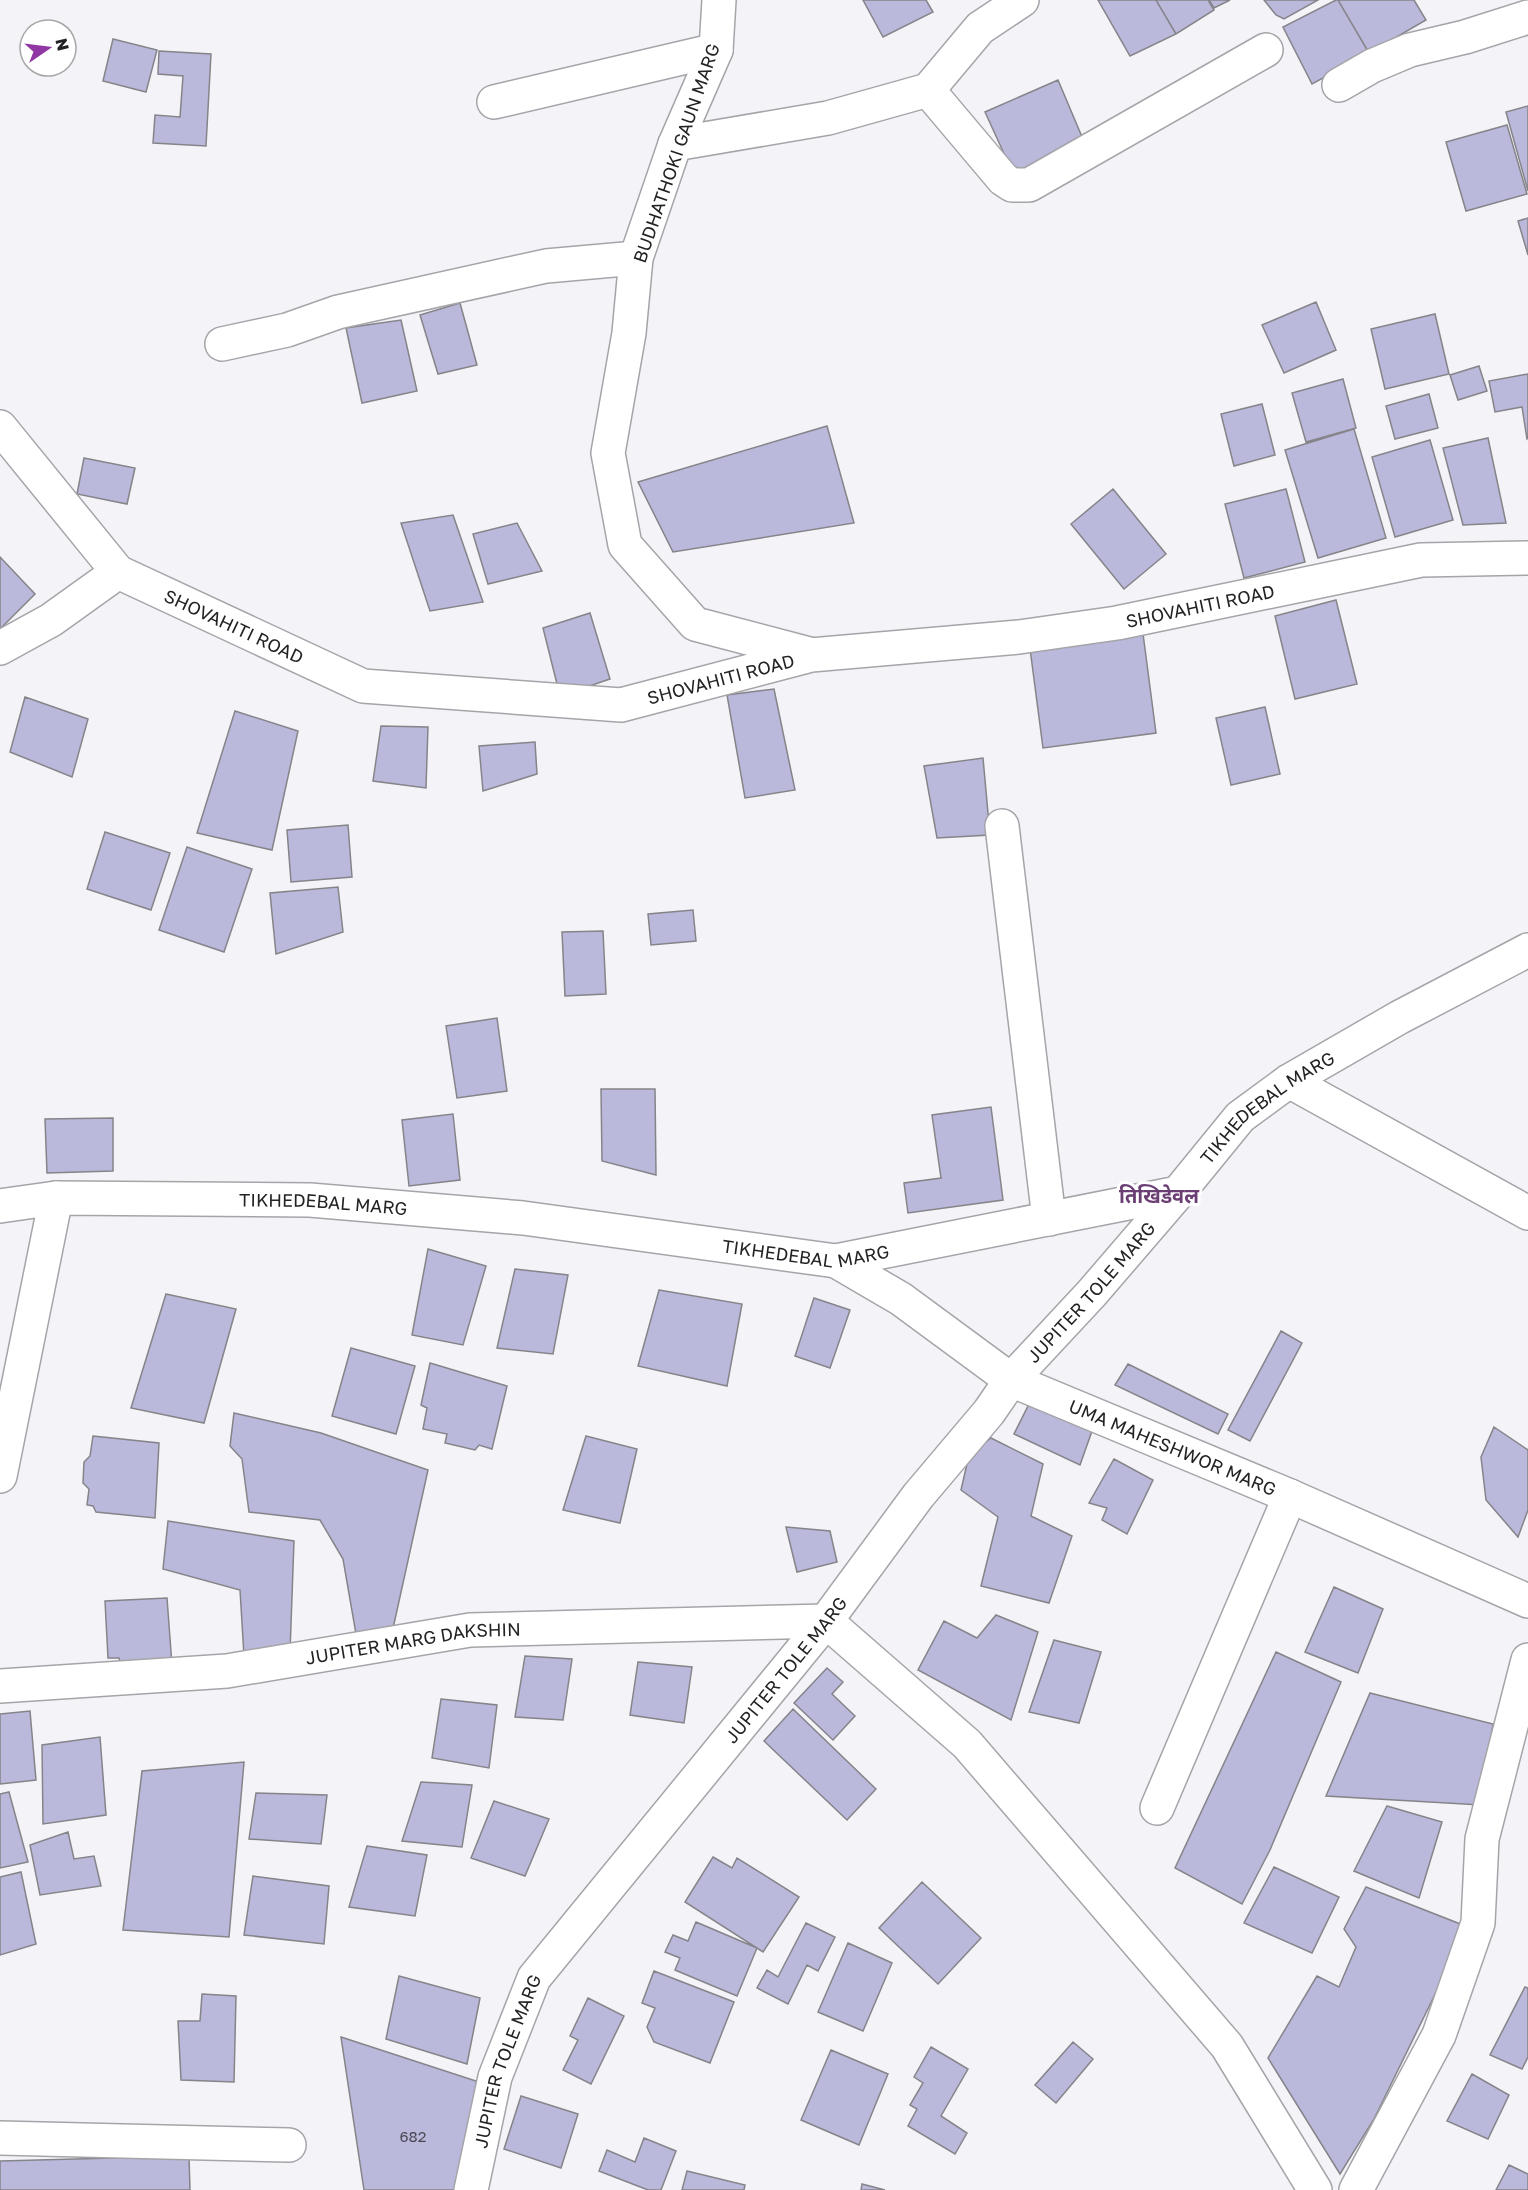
<svg xmlns="http://www.w3.org/2000/svg" width="1528" height="2190" font-family="'Golos Text','Noto Sans Devanagari',sans-serif">
  <style>
    .building { fill: #bab8db; stroke: #858489; stroke-width: 1.5 }
    .lines { fill: none; stroke-linecap: round; stroke-linejoin: round }
    .minor-casing { stroke: #a5a5a9; stroke-width: 36 }
    .minor { stroke: #fff; stroke-width: 33 }
    .labels { text-anchor: middle; dominant-baseline: central; stroke-width: 6; stroke-linejoin: round; paint-order: stroke }
    .number-label { font-size: 15px; fill: #494852 }
    .street-label { font-size: 18px; fill: #232325; stroke: #fff }
    .neighbourhood-label { font-size: 20px; font-weight: bold; fill: #6b3f74; stroke: #fff }
  </style>
  <rect width="100%" height="100%" fill="#f4f3f8"/>
  <path class="building" d="M863 0H926L933 12 883 37Z
    M1098 0H1156L1176 34 1130 56Z
    M1156 0H1208L1214 10 1176 34Z
    M1209 0H1230L1214 8Z
    M1264 0H1318L1284 19 1276 15Z
    M1336 0H1338L1369 53 1312 84 1283 27Z
    M1338 0H1414L1426 20 1369 53Z
    M113 39 157 50 146 92 103 81Z
    M159 51 211 54 206 146 153 143 155 115 180 117 183 76 158 74Z
    M1058 80 1085 144 1017 182 985 112Z
    M1528 106V191L1506 112Z
    M1507 125 1527 194 1466 211 1446 142Z
    M1528 218V255L1518 221Z
    M1316 302 1336 350 1284 373 1262 325Z
    M460 303 477 365 438 374 420 315Z
    M1435 314 1449 374 1385 389 1371 329Z
    M401 320 417 391 362 403 346 328Z
    M1479 366 1487 391 1458 400 1450 375Z
    M1528 374V438L1527 439 1522 407 1495 412 1489 381Z
    M1343 379 1356 428 1306 442 1292 393Z
    M1429 394 1438 428 1395 439 1386 406Z
    M1262 404 1275 455 1234 466 1221 414Z
    M827 426 854 523 673 552 638 482Z
    M1354 429 1386 538 1318 558 1285 450Z
    M1488 438 1506 523 1463 525 1443 448Z
    M1430 440 1453 520 1395 537 1372 457Z
    M84 458 135 468 127 504 77 494Z
    M1113 489 1166 554 1124 589 1071 524Z
    M1286 489 1305 562 1244 578 1225 504Z
    M453 515 483 602 430 611 401 523Z
    M517 523 542 571 488 584 473 534Z
    M0 557 35 594 0 629Z
    M1336 600 1357 684 1295 699 1275 616Z
    M590 613 610 679 560 696 543 628Z
    M1142 626 1156 733 1043 748 1029 641Z
    M774 689 795 790 745 798 727 695Z
    M25 697 88 719 72 777 10 752Z
    M1265 707 1280 774 1231 785 1216 718Z
    M235 711 298 731 272 850 197 833Z
    M381 726 428 727 426 788 373 781Z
    M535 742 537 774 483 791 479 746Z
    M983 758 990 835 937 838 924 766Z
    M348 825 352 877 291 882 287 830Z
    M105 832 170 853 151 910 87 889Z
    M187 847 252 869 224 952 159 930Z
    M338 887 343 932 276 954 270 893Z
    M693 910 696 941 651 945 648 914Z
    M603 931 606 994 565 996 562 932Z
    M497 1018 507 1091 457 1098 446 1026Z
    M601 1089H655L656 1175 602 1161Z
    M991 1107 1003 1200 908 1213 904 1183 941 1178 932 1115Z
    M453 1114 460 1180 409 1186 402 1120Z
    M113 1118V1171L47 1173 45 1119Z
    M428 1249 486 1266 463 1345 412 1335Z
    M515 1269 568 1275 553 1354 497 1348Z
    M659 1290 742 1304 727 1386 638 1366Z
    M166 1294 236 1309 204 1423 131 1408Z
    M814 1298 850 1310 830 1368 795 1356Z
    M1281 1331 1302 1343 1250 1441 1228 1430Z
    M351 1348 415 1366 396 1434 332 1416Z
    M430 1363 507 1386 492 1449 479 1445 475 1450 445 1443 447 1434 423 1429 427 1408 421 1405Z
    M1128 1364 1228 1414 1218 1434 1115 1385Z
    M1031 1400 1092 1431 1080 1465 1014 1434Z
    M234 1413 321 1433 428 1470 392 1633 356 1634 343 1559 320 1520 249 1512 242 1459 230 1446Z
    M1494 1427 1528 1450V1510L1518 1537 1486 1500 1481 1457Z
    M93 1436 159 1443 155 1518 96 1512 93 1506 87 1505 89 1489 83 1483 84 1462 90 1456Z
    M586 1436 637 1449 620 1523 563 1510Z
    M991 1438 1043 1464 1031 1516 1072 1536 1049 1603 981 1586 998 1517 961 1490 969 1455Z
    M1114 1459 1153 1480 1127 1534 1102 1520 1107 1508 1089 1503Z
    M168 1521 294 1541 290 1652 244 1656 240 1590 163 1569Z
    M786 1527 830 1531 837 1562 797 1572Z
    M1334 1587 1383 1609 1358 1673 1305 1652Z
    M167 1598 172 1665 122 1671 119 1658H108L105 1601Z
    M996 1615 1038 1632 1011 1720 918 1670 944 1621 977 1638Z
    M1054 1640 1101 1652 1079 1723 1029 1712Z
    M1276 1652 1341 1682 1270 1850 1242 1904 1175 1868Z
    M525 1656 572 1659 563 1720 515 1717Z
    M638 1662 692 1667 684 1723 630 1715Z
    M827 1668 843 1682 832 1694 855 1716 833 1740 794 1703Z
    M1370 1693 1493 1724 1481 1805 1326 1796Z
    M441 1699 497 1705 489 1768 432 1758Z
    M793 1709 876 1789 847 1820 764 1741Z
    M30 1711 36 1780 0 1784V1714Z
    M100 1737 106 1815 43 1824 42 1745Z
    M244 1762 229 1937 123 1930 142 1771Z
    M421 1782 472 1785 462 1847 402 1841Z
    M9 1792 28 1862 0 1868V1794Z
    M256 1793 327 1795 321 1844 249 1839Z
    M494 1801 549 1819 525 1876 471 1858Z
    M1387 1806 1442 1822 1419 1898 1354 1871Z
    M68 1832 74 1859 94 1856 101 1886 40 1895 30 1845Z
    M367 1846 427 1855 415 1916 349 1907Z
    M713 1857 732 1868 737 1858 799 1897 763 1952 685 1902Z
    M1274 1867 1339 1897 1312 1953 1244 1923Z
    M21 1872 36 1944 0 1955V1877Z
    M253 1876 329 1886 324 1944 244 1935Z
    M922 1882 981 1938 938 1984 879 1928Z
    M1366 1887 1468 1927 1374 2119 1340 2174 1268 2058 1317 1976 1339 1987 1356 1947 1344 1929Z
    M696 1922 757 1948 737 1996 675 1970 680 1958 665 1952 673 1935 688 1941Z
    M806 1923 835 1937 818 1971 807 1965 788 2004 757 1988 767 1970 778 1977Z
    M848 1943 892 1963 863 2031 818 2012Z
    M654 1971 734 2002 710 2063 654 2042 647 2027 655 2008 642 2003Z
    M399 1976 480 1998 467 2064 386 2039Z
    M1525 1987 1528 1988V2057L1522 2069 1490 2055Z
    M202 1994 236 1996 234 2082 181 2080 178 2021H200Z
    M588 1998 624 2016 591 2084 563 2070 578 2040 570 2036Z
    M341 2037 479 2082 460 2190H364Z
    M1073 2042 1093 2059 1056 2103 1035 2085Z
    M931 2047 968 2069 941 2116 967 2133 955 2154 908 2126 917 2109 910 2105 923 2083 914 2077Z
    M831 2050 888 2074 859 2145 801 2120Z
    M1472 2074 1509 2095 1488 2139 1447 2121Z
    M521 2096 578 2114 561 2168 504 2149Z
    M644 2138 676 2151 661 2190H648L599 2171 607 2150 635 2162Z
    M189 2156 190 2190H0V2161Z
    M1509 2165 1528 2174V2190H1496Z
    M687 2171 745 2185 744 2190H682Z
    M862 2184 885 2190H861Z"/>
  <g class="lines">
    <defs>
      <g id="minor">
        <path d="M719 0 716 50 675 144 636 258 629 333 608 453 625 545 695 624 809 654"/>
        <path d="M1339 85 1372 66 1410 50 1465 37 1528 17"/>
        <path d="M928 90 1003 179 1012 185H1029L1266 50"/>
        <path d="M494 102 716 50"/>
        <path d="M675 144 828 118 928 90 980 28 1022 0"/>
        <path d="M222 344 287 330 338 312 546 266 636 258"/>
        <path id="s1" d="M0 427 118 572 363 686 621 705 811 655 1019 637 1117 623 1421 560 1528 558"/>
        <path d="M0 648 51 620 118 572"/>
        <path d="M1002 826 1049 1219"/>
        <path d="M1289 1081 1528 1213"/>
        <path id="s2" d="M0 1206 56 1198 310 1200 523 1218 836 1261 1178 1193 1240 1117 1289 1081 1400 1017 1528 950"/>
        <path id="s3" d="M836 1261 901 1299 1011 1380 1290 1496 1528 1601"/>
        <path d="M0 1476 56 1198"/>
        <path id="s4" d="M0 1686 227 1671 470 1630 826 1621 967 1744 1227 2046 1315 2190"/>
        <path d="M1157 1808 1290 1496"/>
        <path d="M0 2138 289 2145"/>
        <path id="s5" d="M471 2190 495 2077 534 1978 826 1621 918 1496 989 1412 1011 1380 1092 1293 1178 1193"/>
        <path d="M1356 2190 1439 2035 1478 1923 1482 1839 1528 1660"/>
      </g>
    </defs>
    <use href="#minor" class="minor-casing"/>
    <use href="#minor" class="minor"/>
  </g>
  <g class="labels">
    <g class="number-label">
      <text x="413" y="2136">682</text>
    </g>
    <g class="street-label">
      <text transform="translate(676 153) rotate(-71)">BUDHATHOKI GAUN MARG</text>
      <text stroke="none"><textPath href="#s1" startOffset="1305">SHOVAHITI ROAD</textPath></text>
      <text stroke="none"><textPath href="#s1" startOffset="315">SHOVAHITI ROAD</textPath></text>
      <text stroke="none"><textPath href="#s1" startOffset="819">SHOVAHITI ROAD</textPath></text>
      <text stroke="none"><textPath href="#s2" startOffset="1314">TIKHEDEBAL MARG</textPath></text>
      <text stroke="none"><textPath href="#s2" startOffset="324">TIKHEDEBAL MARG</textPath></text>
      <text stroke="none"><textPath href="#s2" startOffset="810">TIKHEDEBAL MARG</textPath></text>
      <text stroke="none"><textPath href="#s5" startOffset="1106">JUPITER TOLE MARG</textPath></text>
      <text stroke="none"><textPath href="#s3" startOffset="387">UMA MAHESHWOR MARG</textPath></text>
      <text stroke="none"><textPath href="#s4" startOffset="416">JUPITER MARG DAKSHIN</textPath></text>
      <text stroke="none"><textPath href="#s5" startOffset="620">JUPITER TOLE MARG</textPath></text>
      <text stroke="none"><textPath href="#s5" startOffset="134">JUPITER TOLE MARG</textPath></text>
    </g>
    <g class="neighbourhood-label">
      <text x="1159" y="1195">तिखिडेवल</text>
    </g>
  </g>
  <g transform="translate(48 48) rotate(76)"><circle r="28" fill="#ffffff" stroke="#a7a7a8" stroke-width="1.5"/>
  <path d="M0-4.5L10 22L0 15L-10 22Z" fill="#9137a3"/>
  <text y="-9" font-size="16" font-weight="bold" text-anchor="middle" fill="#232325">N</text>
  </g>
</svg>
